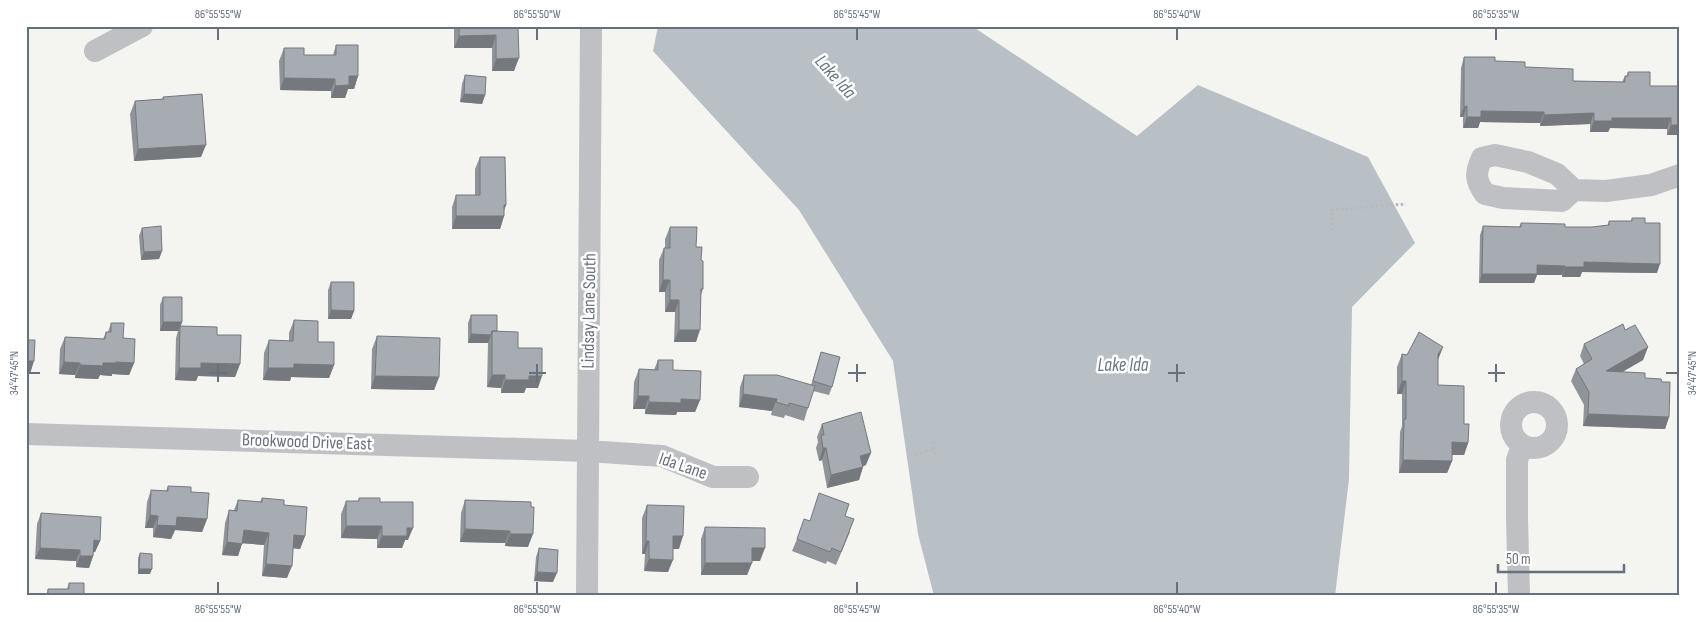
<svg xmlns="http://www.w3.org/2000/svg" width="1706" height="622" font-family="'Sofia Sans Condensed',sans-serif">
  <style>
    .water { fill: #b9c0c5 }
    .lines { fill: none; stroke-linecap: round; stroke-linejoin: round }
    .path { stroke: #b7b9bc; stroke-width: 3; stroke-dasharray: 2.5 2.5; stroke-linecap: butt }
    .minor { stroke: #bec0c4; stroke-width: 22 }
    .wall { fill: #909499 }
    .shaded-wall { fill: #75787d }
    .building { fill: #a7acb2; stroke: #75787d }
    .ticks { fill: none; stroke: #67717e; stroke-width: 2 }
    .labels { text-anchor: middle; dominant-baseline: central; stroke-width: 5; stroke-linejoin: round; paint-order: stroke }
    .street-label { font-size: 18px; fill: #67717e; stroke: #fff }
    .water-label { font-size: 19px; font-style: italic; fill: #687882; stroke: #fff }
    .neatline { fill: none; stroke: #67717e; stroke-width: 2 }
    .ticks-label { font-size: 12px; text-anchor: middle; fill: #67717e }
  </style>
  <rect width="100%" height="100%" fill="#f4f4f1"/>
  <path class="water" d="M658 26H972L1137 136 1198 85 1368 157 1415 243 1352 307 1349 479 1335 596H934L918 534 893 361 799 210 653 51Z"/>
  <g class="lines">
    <path class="path" d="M1332 230 1331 210 1406 204
      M932 442 936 456
      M915 454 934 449"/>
    <path class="minor" d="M95 51 142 26
      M1574 190 1562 201 1503 198 1485 194C1475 180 1475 173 1482 158L1495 155 1528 162 1557 174 1574 190 1606 191 1651 185 1680 175
      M1511 425a23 23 0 1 1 46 0a23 23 0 1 1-46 0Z
      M26 434 587 451 662 456 713 477H748
      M587 596 591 26
      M1519 596 1517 518V460L1522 446"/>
  </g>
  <path class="wall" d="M454 26H518L514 71H492V48H454Z
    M336 45 358 76 354 89H348L345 98H331V91L280 90 279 61 284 48 304 55H333Z
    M1464 57 1495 61 1525 67 1573 81 1622 82 1625 76H1627L1628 72 1650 86 1680 135H1667V129L1610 128 1608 132H1590V124L1540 126V123L1480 122 1478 128H1463V117H1460L1461 68Z
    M465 75 485 95 482 104 460 102 462 84Z
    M163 97 201 157 134 161 130 114 135 101 162 99Z
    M480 157 506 205 504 209V216L500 229H452V207L456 195H475V169Z
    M1632 218 1645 223 1657 273 1582 272 1580 277H1562V275H1537L1534 283H1479L1480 235 1483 226 1519 227 1521 223 1565 227H1592L1608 225 1609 221H1631Z
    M670 227 696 247 701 260 703 289 701 295 696 342H674L675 312H665V292H659V260L664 248H665V239Z
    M142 228 162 251 159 259 141 260 139 236Z
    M1680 247V255L1677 254Z
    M331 282 354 311 351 319H328V290Z
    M163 297 182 322 181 326 217 335 240 364 235 377 198 376 196 381 175 380 176 338 178 331H160V305Z
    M471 315 497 331 518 348 538 388H526L524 393H501V388L487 387 488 343H468V323Z
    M294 320 318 342 334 365 329 378 291 377 290 381 263 380 264 353 269 340 289 341V333Z
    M111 323 123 338 134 363 129 375 112 374V376L100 375 98 379 75 378V375L59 374 60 349 65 337 103 339 106 332H108Z
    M1625 330 1648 347 1643 360 1622 372 1645 378 1669 417 1665 429 1583 426 1584 405 1571 381 1576 369 1584 364 1580 356 1584 344Z
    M377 336 439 377 434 390 371 389 372 349Z
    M821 352 832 387 829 395 813 391 804 421 785 415 784 418 771 415 772 411 739 407 740 387 744 375 811 385Z
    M1402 354 1438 361V385L1464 424 1468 443 1464 455H1452V461L1447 473H1399L1400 432 1402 426V394H1397V367Z
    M658 360 673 370 700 400 695 412H677L676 415 645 414V409H633L634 382 639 369 654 370Z
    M822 424 866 465 863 466 859 480 827 488 822 460 819 461 816 448 818 442 817 437Z
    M168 486 191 492 207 519 202 532 175 530 171 539 153 537V528H145L147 502 151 490 166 491Z
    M262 498 284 505 305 536 300 549 293 548 287 578 262 576 264 545 242 543 238 556 222 555 225 523 229 510H234L238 500 260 502Z
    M359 498 380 502 408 540H405L402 548H377V539L341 538V514L346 501H358Z
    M465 500 531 502 528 547 505 546V543L460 542 461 513Z
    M647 505 679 549H673L668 572 644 571 645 554H642V518Z
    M41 513 100 541 95 552H93V556L89 568 76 567V561L35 559 37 524Z
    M845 516 850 532 836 565 827 561 826 564 792 551 797 539 810 521Z
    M705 527 760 561H752L747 575H701V539Z
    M539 548 553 582 534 581 536 557Z
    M140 553 150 574H138V558Z
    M69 583 84 596H46L48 589H67Z"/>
  <path class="shaded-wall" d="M496 35 492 48H454L459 36Z
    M519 58 514 71H492L496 59Z
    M349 76H358L354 89H348L345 98H331L335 86Z
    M284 78 335 79 331 91 280 90Z
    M464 94 485 95 482 104 460 102Z
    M1467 106 1463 117H1460L1464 107Z
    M1481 111 1544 112 1540 123 1480 122 1478 128H1463L1467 117Z
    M1594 113 1590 124 1540 126 1544 115Z
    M1612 118H1671L1667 129 1610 128 1608 132H1590L1594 121Z
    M1671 125H1680V135H1667Z
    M206 145 201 157 134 161 138 149Z
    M504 205H506L502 216H504L500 229H452L456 216Z
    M162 251 159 259 141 260 144 252Z
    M1584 262 1660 264 1657 273 1582 272 1580 277H1562L1565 267Z
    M1537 265 1565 266 1562 275H1537L1534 283H1479L1482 274Z
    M663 280H670L665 292H659Z
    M670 300H679L675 312H665Z
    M331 310 354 311 351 319H328Z
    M163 322H182L178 331H160Z
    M679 330H700L696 342H674Z
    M471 334 491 335 488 343H468Z
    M1443 347 1438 360 1433 366 1438 354Z
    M1648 347 1643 360 1601 384 1606 371Z
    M26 361H34L30 374H26Z
    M64 362 80 363 75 375 59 374Z
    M116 362 134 363 129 375 112 374V376L100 375 98 379 75 378 80 365Z
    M201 363 240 364 235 377 198 376 196 381 175 380 179 368Z
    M294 364 334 365 329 378 291 377 290 381 263 380 268 368Z
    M492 375H505L501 388 487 387Z
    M375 376 439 377 434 390 371 389Z
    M529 376H542L538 388H526L524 393H501L505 380Z
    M1402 381H1406L1402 394H1397Z
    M743 394 777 399 772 411 739 407Z
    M638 396H649L645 409H633Z
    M681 399 700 400 695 412H677L676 415 645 414 649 402Z
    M1588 414 1669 417 1665 429 1583 426Z
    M1452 442 1468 443 1464 455H1447Z
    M823 448H826L822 460 819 461Z
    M871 453 866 465 856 468 860 456Z
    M1403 460 1452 461 1447 473H1399Z
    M863 467 859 480 827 488 831 475Z
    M150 515 158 516 153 528H145Z
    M177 517 207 519 202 532 175 530 171 539 153 537 157 525Z
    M346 526H382L377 539 341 538Z
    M407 528H413L408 540H405L402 548H377L382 536Z
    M465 529 510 531 505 543 460 542Z
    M244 530 269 533 264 545 239 543Z
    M510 534H533L528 547 505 546Z
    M294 535 305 536 300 549 290 548Z
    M673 536H683L679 549H669Z
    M94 540 100 541 95 552H90Z
    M646 541H649L645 554H642Z
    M227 542 242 544 238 556 222 555Z
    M40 548 80 550 76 561 35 559Z
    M752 548H765L760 561H747Z
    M80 556H93L89 568 76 567Z
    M649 559 673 560 668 572 644 571Z
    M705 563H752L747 575H701Z
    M266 564 292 566 287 578 262 576Z
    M139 569H152L150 574H138Z
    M537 572 557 573 553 582 534 581Z"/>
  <path class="building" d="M459 26H518L519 58 496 59V35L459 36Z
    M336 45H358V76H349V85L335 86V79L284 78V48H304V55H336Z
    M1464 57H1495V61L1525 62V67L1573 69V81L1625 82V76H1628V72H1650V86H1680V125H1671V118H1612V121H1594V113L1544 115V112L1481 111V117H1467V106L1464 107Z
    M465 75 486 77 485 95 464 94Z
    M202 94 206 145 138 149 135 101 164 99 163 97Z
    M480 157H505L506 205H504V216H456V195H480Z
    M26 159H27L28 187H26Z
    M1632 218H1645V223H1660V264L1584 262V267H1565V266L1537 265V274H1482L1483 226 1521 227V223L1565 224V227H1592L1609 225V221H1632Z
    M161 226 162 251 144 252 142 228Z
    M670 227H697L696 247H702L701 260 703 261V289H701L700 330H679V300H670V280H663L664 248H670Z
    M331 282H354V311L331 310Z
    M163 297H182V322H163Z
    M471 315H497V331H492L491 335 471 334Z
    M294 320 318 321V342H334V365L294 364V368H268L269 340 293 341Z
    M111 323H124L123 338 135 339 134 363 116 362V363H103V366L80 365V363L64 362 65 337 105 339 106 332H111Z
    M1623 324 1625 330 1635 325 1648 347 1606 371 1645 373V378L1661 379 1662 382H1670L1669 417 1588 414 1589 392 1576 369 1592 359 1584 344Z
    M180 326 217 327V335H241L240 364 201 363V368H179Z
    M492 331 518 332V348H542V376H529V380H505V375H492Z
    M1419 332 1443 347 1438 354V385L1464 386V424H1469L1468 443 1452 442V461L1403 460 1404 419H1406V381H1402V354L1407 355Z
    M377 336 440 338 439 377 375 376Z
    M26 340H35L34 361H26Z
    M821 352 840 357 832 387 813 381Z
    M658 360H673V370L701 371 700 400 681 399V403L649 402V396H638L639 369 658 370Z
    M744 375H777L815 386 808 408 789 403V406L776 402 777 399 743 394Z
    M861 412 871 453 860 456 863 467 831 475 826 448H823L821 435H824L822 424Z
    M168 486 191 487V492L209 493 207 519 177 517 176 526 157 525 158 516 150 515 151 490 168 491Z
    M819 493 849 504 845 516 854 519 841 552 832 548 830 552 797 539 804 519 810 521Z
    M262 498 284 500V505L307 507 305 536 294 535 292 566 266 564 269 533 244 530 242 544 227 542 229 510 237 511 238 500 262 502Z
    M359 498H380V502H413V528H407V536H382V526H346V501H359Z
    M465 500 531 502V507H534L533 534H510V531L465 529Z
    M647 505 684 506 683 536H673V560L649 559V541H646Z
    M41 513 101 517 100 541 94 540 93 556H80V550L40 548Z
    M705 527 765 528V548H752V563H705Z
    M539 548 558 550 557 573 537 572Z
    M140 553 152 554V569H139Z
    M69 583H84V596H48V589H69Z"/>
  <path class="ticks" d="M218 28V40M537 28V40M857 28V40M1177 28V40M1496 28V40M218 364V382M537 364V382M857 364V382M1177 364V382M1496 364V382M28 373H40M209 373H227M529 373H546M848 373H866M1168 373H1185M1488 373H1505M1666 373H1678M218 582V594M537 582V594M857 582V594M1177 582V594M1496 582V594"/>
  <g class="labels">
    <g class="street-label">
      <text transform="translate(589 311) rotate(-89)">Lindsay Lane South</text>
      <text transform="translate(307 442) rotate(2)">Brookwood Drive East</text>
      <text transform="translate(683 466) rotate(19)">Ida Lane</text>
    </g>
    <g class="water-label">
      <text transform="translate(835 77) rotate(48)">Lake Ida</text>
      <text x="1123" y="365">Lake Ida</text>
    </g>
  </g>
  <rect width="1706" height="622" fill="none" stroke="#ffffff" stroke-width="55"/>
  <path d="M1498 564v8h126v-8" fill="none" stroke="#67717e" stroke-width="2.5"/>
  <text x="1506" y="564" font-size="15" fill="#67717e" stroke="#ffffff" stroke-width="4" paint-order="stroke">50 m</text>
  <rect x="28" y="28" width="1650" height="566" class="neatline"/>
  <g class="ticks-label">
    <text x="218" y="18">86°55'55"W</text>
    <text x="537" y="18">86°55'50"W</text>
    <text x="857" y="18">86°55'45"W</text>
    <text x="1177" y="18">86°55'40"W</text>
    <text x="1496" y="18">86°55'35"W</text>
    <text transform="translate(14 373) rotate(-90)" y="4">34°47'45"N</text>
    <text transform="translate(1692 373) rotate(-90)" y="4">34°47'45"N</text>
    <text x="218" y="613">86°55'55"W</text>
    <text x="537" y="613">86°55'50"W</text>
    <text x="857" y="613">86°55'45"W</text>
    <text x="1177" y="613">86°55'40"W</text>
    <text x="1496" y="613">86°55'35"W</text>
  </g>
</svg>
